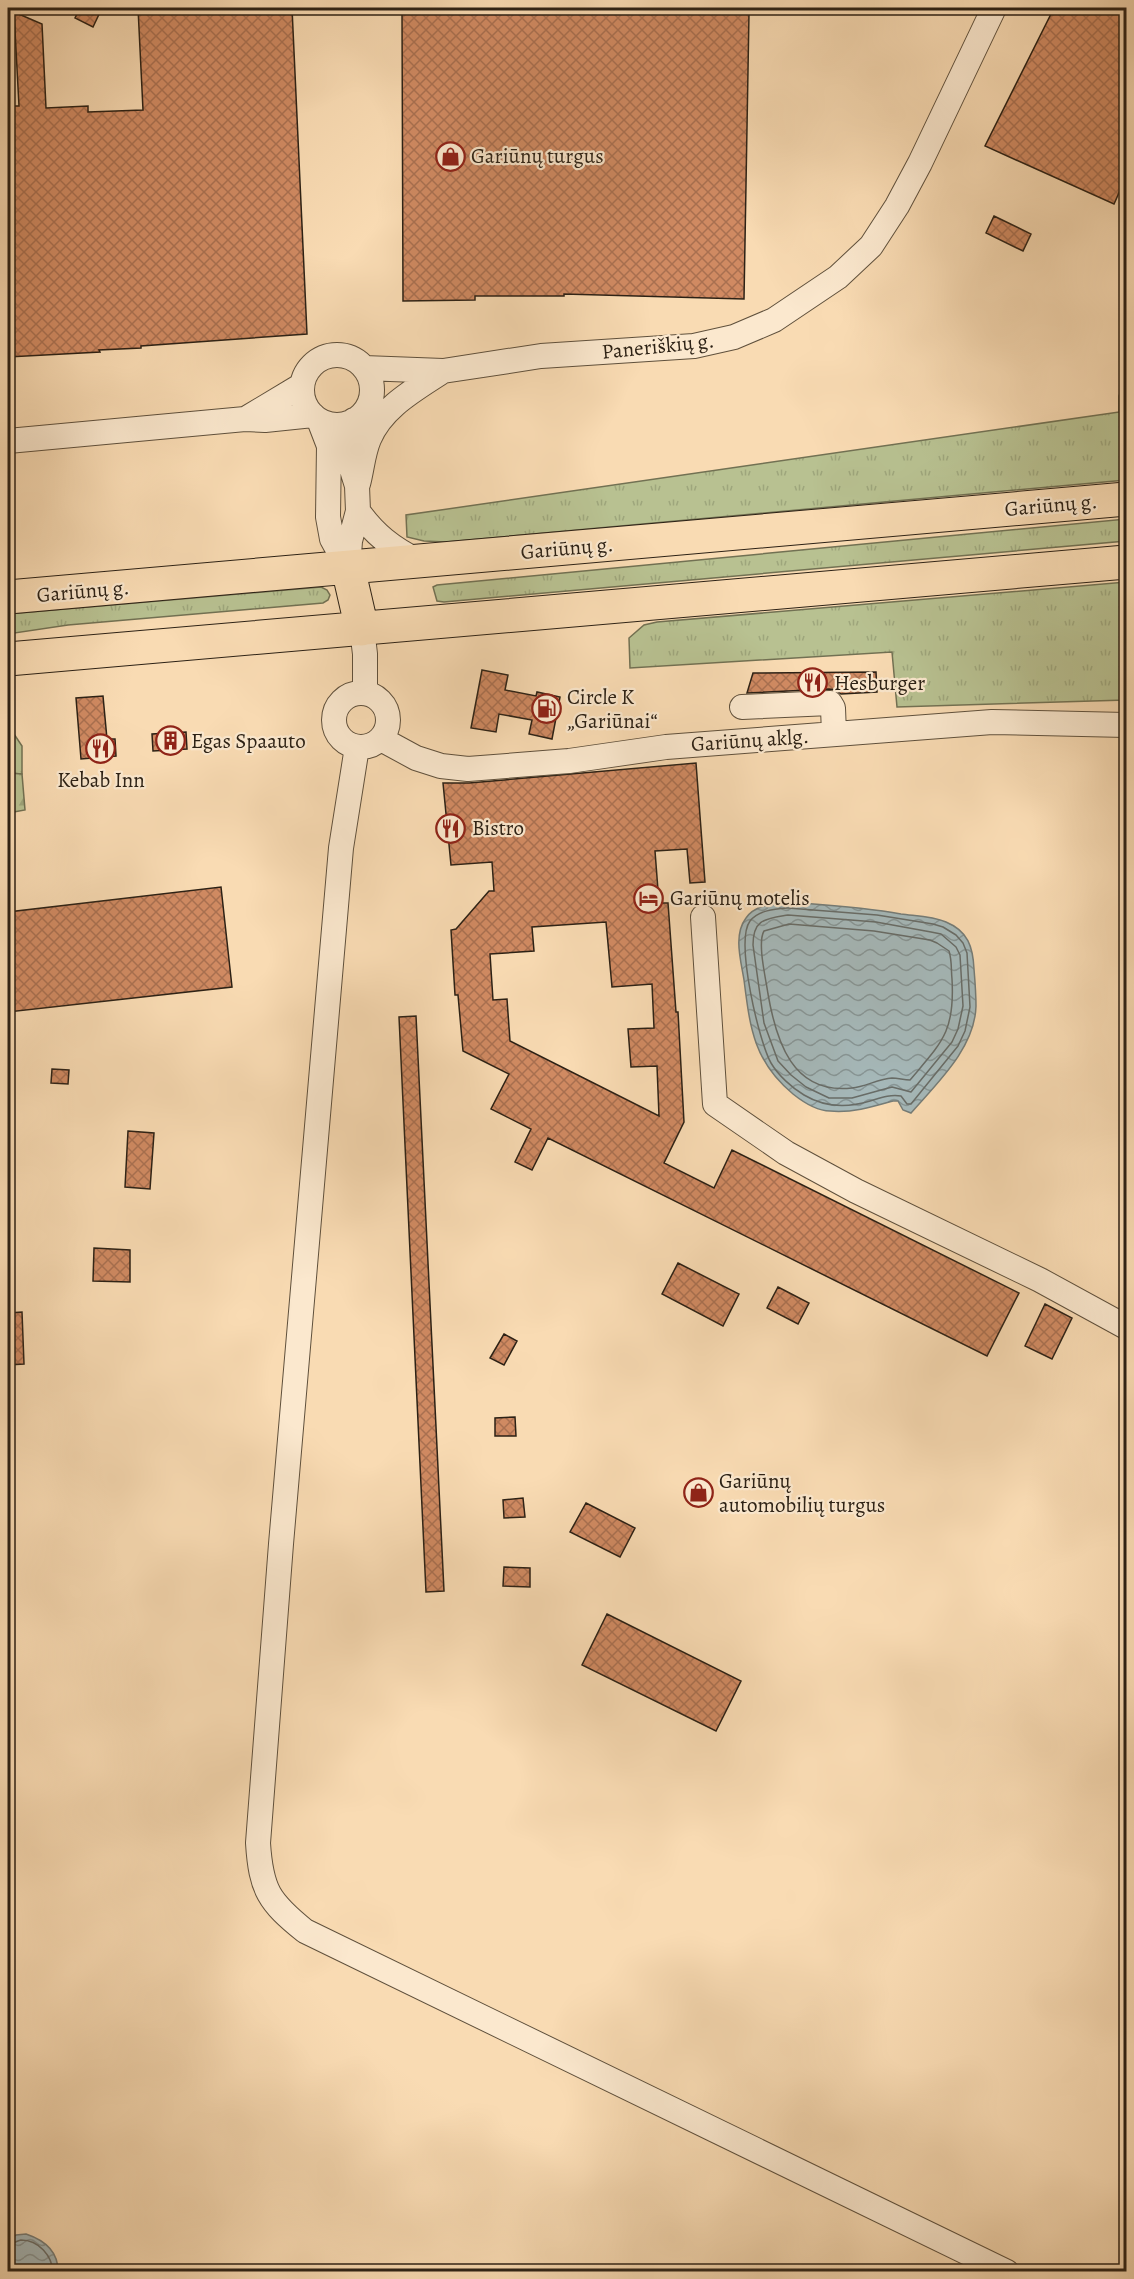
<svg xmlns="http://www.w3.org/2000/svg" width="1134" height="2279" font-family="Alegreya,serif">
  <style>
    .grass { fill: url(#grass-tufts); stroke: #727153; stroke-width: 1.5 }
    .forest { fill: url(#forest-firs); stroke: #727153; stroke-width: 1.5 }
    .water { fill: url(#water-waves); stroke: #757c77; stroke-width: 1.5 }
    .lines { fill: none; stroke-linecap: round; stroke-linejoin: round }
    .shore { stroke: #686c67; stroke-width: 1.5 }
    .building { fill: url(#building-cross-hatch); stroke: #2c2115; stroke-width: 1.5; fill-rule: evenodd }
    .minor-casing { stroke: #5f503c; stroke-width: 26 }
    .highway-casing { stroke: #2c2115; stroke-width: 35 }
    .minor { stroke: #fbe8ce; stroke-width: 24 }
    .highway { stroke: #f9dbb3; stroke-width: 33 }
    .labels { text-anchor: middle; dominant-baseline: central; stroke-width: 4.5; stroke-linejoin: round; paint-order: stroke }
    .poi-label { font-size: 21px; fill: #2c2115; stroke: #fbe8ce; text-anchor: start }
    .street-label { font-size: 21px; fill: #2c2115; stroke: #fbe8ce }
  </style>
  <defs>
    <pattern id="grass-tufts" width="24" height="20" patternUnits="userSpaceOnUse" patternTransform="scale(1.5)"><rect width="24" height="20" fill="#b8c191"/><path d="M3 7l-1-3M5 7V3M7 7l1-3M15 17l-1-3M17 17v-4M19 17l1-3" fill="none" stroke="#9ea67c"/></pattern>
    <pattern id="forest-firs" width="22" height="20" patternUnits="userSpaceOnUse" patternTransform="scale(1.5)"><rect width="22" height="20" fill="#b8c191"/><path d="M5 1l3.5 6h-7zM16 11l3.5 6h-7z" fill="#9ea67c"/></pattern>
    <pattern id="water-waves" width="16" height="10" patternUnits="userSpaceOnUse" patternTransform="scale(1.5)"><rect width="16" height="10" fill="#a5b8b9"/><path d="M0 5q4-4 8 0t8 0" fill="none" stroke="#879595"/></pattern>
    <pattern id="building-cross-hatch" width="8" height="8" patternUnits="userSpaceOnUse" patternTransform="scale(1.5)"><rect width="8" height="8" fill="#d08a62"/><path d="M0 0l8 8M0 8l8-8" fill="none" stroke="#a97050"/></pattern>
  </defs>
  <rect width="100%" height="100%" fill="#f9dbb3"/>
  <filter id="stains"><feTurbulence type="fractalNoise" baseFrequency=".00333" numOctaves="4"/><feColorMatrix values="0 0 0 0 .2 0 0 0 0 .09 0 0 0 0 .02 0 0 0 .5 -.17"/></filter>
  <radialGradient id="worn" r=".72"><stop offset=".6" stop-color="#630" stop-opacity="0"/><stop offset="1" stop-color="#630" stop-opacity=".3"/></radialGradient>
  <path class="grass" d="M1119 412 1126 417V480L446 542 424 541 407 537 406 515Z
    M1126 519V541L444 602 437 601 433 587 437 585Z
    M1126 582V700L897 707 892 652 630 668 629 638 644 625 657 622Z
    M321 587 327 590 330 595 328 600 323 603 68 625 8 634V614Z
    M8 725 22 746V774L8 773Z"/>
  <path class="forest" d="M1126 375V417L1119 412V396Z
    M8 773 22 774 25 810 8 813Z"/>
  <path class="water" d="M787 902C826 905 863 907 901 914 916 916 932 916 946 922 968 931 973 947 974 969 975 981 976 994 976 1006 975 1048 937 1083 911 1113L903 1110 898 1101H893C872 1107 852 1113 830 1111 817 1111 803 1102 793 1094 754 1062 750 1028 744 980 741 961 733 935 746 918 755 905 773 904 787 902Z
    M26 2234C44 2240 58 2251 58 2271H8V2240L16 2235Z"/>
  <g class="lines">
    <path class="shore" d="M788 908 877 915 933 924 943 927 956 935 963 943 967 953 970 1007 965 1031 958 1046 911 1104H907L901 1096C890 1094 880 1098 870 1101 847 1108 824 1107 804 1095 792 1088 778 1075 771 1063 759 1042 735 941 750 921 759 910 775 909 788 908Z
      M788 915 876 922 931 932 941 934 956 947 960 955 963 1006 958 1029 952 1042 911 1092 892 1087 852 1098H829L806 1087 791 1075 778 1061 764 1023 753 945C753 919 765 919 788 915Z
      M789 924 874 931 930 940 937 943 949 951C952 960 951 970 952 979 955 1032 942 1042 910 1080 904 1080 898 1078 892 1078 878 1079 865 1087 852 1088 792 1095 776 1040 768 994 766 979 757 943 764 931Z
      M8 2244C13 2244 16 2241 21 2240 39 2240 52 2256 53 2272"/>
  </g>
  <path class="building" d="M80 8H102L93 27 75 18Z
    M138 8H292L307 334 141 346V348L99 350 100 352 8 357V106H19L14 12 42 24 46 108 88 106V112L143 110Z
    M1054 8H1126V177L1114 204 985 146Z
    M402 11 749 13 744 299 564 294V296H475V300L403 301Z
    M994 216 1031 234 1023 251 986 233Z
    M482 670 508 675 505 690 536 696 537 692 560 697 552 739 529 734 532 720 499 714 496 732 471 728Z
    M876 672 877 692 841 694 836 690 829 689 747 693 753 673Z
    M103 696 107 739H115L116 756 81 759 76 698Z
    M186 732 187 749 153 751 152 734Z
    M696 763 705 882 690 883 687 849 655 851 659 903H668L676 1012H678L684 1122 664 1163 714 1188 732 1150 1019 1293 987 1356 548 1138 532 1170 515 1162 531 1129 491 1109 509 1074 463 1051 458 995H455L451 930 456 929 489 891H494L492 862 451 865 443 783H469ZM606 922 612 987 652 984 654 1028 628 1029 631 1067 657 1066 659 1116 510 1041 507 999 493 1000 490 954 534 951 532 927Z
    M221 887 232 987 8 1012V912Z
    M416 1016 444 1591 426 1592 399 1017Z
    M52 1069 69 1070 68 1084 51 1083Z
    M128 1131 154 1133 150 1189 125 1187Z
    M94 1248 130 1250V1282L93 1281Z
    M678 1263 739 1294 723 1326 662 1294Z
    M778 1287 809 1303 798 1324 767 1308Z
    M1045 1304 1072 1318 1052 1359 1025 1346Z
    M22 1312 24 1364 8 1365V1313Z
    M504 1334 517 1341 504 1365 490 1358Z
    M515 1417 516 1436H495V1418Z
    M523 1498 525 1517 504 1518 503 1500Z
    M586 1503 635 1528 620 1557 570 1532Z
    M504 1567 530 1568V1587L503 1586Z
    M607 1614 741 1681 716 1731 582 1665Z"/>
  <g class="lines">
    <defs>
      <path id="minor" d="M302 390a35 35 0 1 1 70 0a35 35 0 1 1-70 0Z
        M364 368 443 371 541 356 694 346 734 337 774 320 838 277 871 246 897 206 920 163 994 8
        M247 418 302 385
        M319 420 329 446 328 517 332 539 348 568
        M8 441 245 419 265 420 313 415
        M358 484C362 469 363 453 369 439 382 407 416 389 443 371
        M358 511C374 534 392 548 418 561
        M348 568 350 541 358 511 357 486 348 457V438L354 420
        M362 629 365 654V693
        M334 720a27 27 0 1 1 54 0a27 27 0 1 1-54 0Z
        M742 707 830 703 833 708 834 734
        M381 739 416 758 441 766 468 769 569 761 666 747 992 722 1126 725
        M357 747 341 848 281 1544 258 1843C261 1890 269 1902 305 1931L1007 2272
        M703 917 715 1104 786 1153 856 1191 1040 1280 1126 1327"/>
      <path id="highway" d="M348 568 362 629
        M8 597 1126 499
        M8 659 1126 562"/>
    </defs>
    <use href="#minor" class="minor-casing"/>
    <use href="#highway" class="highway-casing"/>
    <use href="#minor" class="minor"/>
    <use href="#highway" class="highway"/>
  </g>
  <defs>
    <symbol id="shop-ring" viewBox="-11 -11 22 22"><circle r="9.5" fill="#fbe8ce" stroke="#8f2418" stroke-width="1.5"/><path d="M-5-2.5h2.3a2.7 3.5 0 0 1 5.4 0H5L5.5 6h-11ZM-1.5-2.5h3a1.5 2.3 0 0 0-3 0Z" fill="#8f2418"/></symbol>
    <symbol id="restaurant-ring" viewBox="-11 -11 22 22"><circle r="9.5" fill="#fbe8ce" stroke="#8f2418" stroke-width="1.5"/><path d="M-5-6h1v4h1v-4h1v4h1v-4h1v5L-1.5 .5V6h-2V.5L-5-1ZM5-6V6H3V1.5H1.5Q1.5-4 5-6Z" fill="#8f2418"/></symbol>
    <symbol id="fuel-ring" viewBox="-11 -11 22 22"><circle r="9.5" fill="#fbe8ce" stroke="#8f2418" stroke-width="1.5"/><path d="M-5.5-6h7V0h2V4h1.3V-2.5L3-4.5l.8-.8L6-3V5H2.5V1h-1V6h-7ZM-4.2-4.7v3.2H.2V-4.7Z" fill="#8f2418"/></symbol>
    <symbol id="building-ring" viewBox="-11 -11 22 22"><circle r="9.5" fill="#fbe8ce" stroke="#8f2418" stroke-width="1.5"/><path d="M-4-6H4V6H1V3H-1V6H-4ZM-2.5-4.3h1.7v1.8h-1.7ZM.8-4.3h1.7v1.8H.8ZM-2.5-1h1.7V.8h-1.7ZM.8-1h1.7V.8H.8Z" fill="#8f2418"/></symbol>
    <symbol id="hotel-ring" viewBox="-11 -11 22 22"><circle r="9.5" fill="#fbe8ce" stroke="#8f2418" stroke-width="1.5"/><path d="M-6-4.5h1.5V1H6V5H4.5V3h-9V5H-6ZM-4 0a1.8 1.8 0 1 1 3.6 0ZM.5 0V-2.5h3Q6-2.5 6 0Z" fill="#8f2418"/></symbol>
  </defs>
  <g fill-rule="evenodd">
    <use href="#shop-ring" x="434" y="140" width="33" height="33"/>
    <use href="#restaurant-ring" x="796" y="666" width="33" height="33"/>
    <use href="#fuel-ring" x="530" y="692" width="33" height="33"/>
    <use href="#building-ring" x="154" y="724" width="33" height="33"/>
    <use href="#restaurant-ring" x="84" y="732" width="33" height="33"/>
    <use href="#restaurant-ring" x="434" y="812" width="33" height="33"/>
    <use href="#hotel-ring" x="632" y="882" width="33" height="33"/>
    <use href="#shop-ring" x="682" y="1476" width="33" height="33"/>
  </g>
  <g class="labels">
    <g class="poi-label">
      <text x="471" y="156">Gariūnų turgus</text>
      <text x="834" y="683">Hesburger</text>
      <text x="567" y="697">Circle K<tspan x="567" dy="24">„Gariūnai“</tspan></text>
      <text x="191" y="741">Egas Spaauto</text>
      <text x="101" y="780" text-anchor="middle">Kebab Inn</text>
      <text x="472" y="828">Bistro</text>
      <text x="670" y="898">Gariūnų motelis</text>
      <text x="719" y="1481">Gariūnų<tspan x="719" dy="24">automobilių turgus</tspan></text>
    </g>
    <g class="street-label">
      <text transform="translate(658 346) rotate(-6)">Paneriškių g.</text>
      <text transform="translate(1051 505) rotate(-5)">Gariūnų g.</text>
      <text transform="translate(567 548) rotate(-5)">Gariūnų g.</text>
      <text transform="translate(83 591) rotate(-5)">Gariūnų g.</text>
      <text transform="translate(750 740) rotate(-4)">Gariūnų aklg.</text>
    </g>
  </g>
  <rect width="1134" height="2279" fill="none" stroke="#f9dbb3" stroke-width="30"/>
  <rect x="9" y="9" width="1116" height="2261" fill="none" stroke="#2c2115" stroke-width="3"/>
  <rect x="15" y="15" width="1104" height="2249" fill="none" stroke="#2c2115" stroke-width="1.5"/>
  <rect width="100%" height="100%" filter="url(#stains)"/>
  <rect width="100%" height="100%" fill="url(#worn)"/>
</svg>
